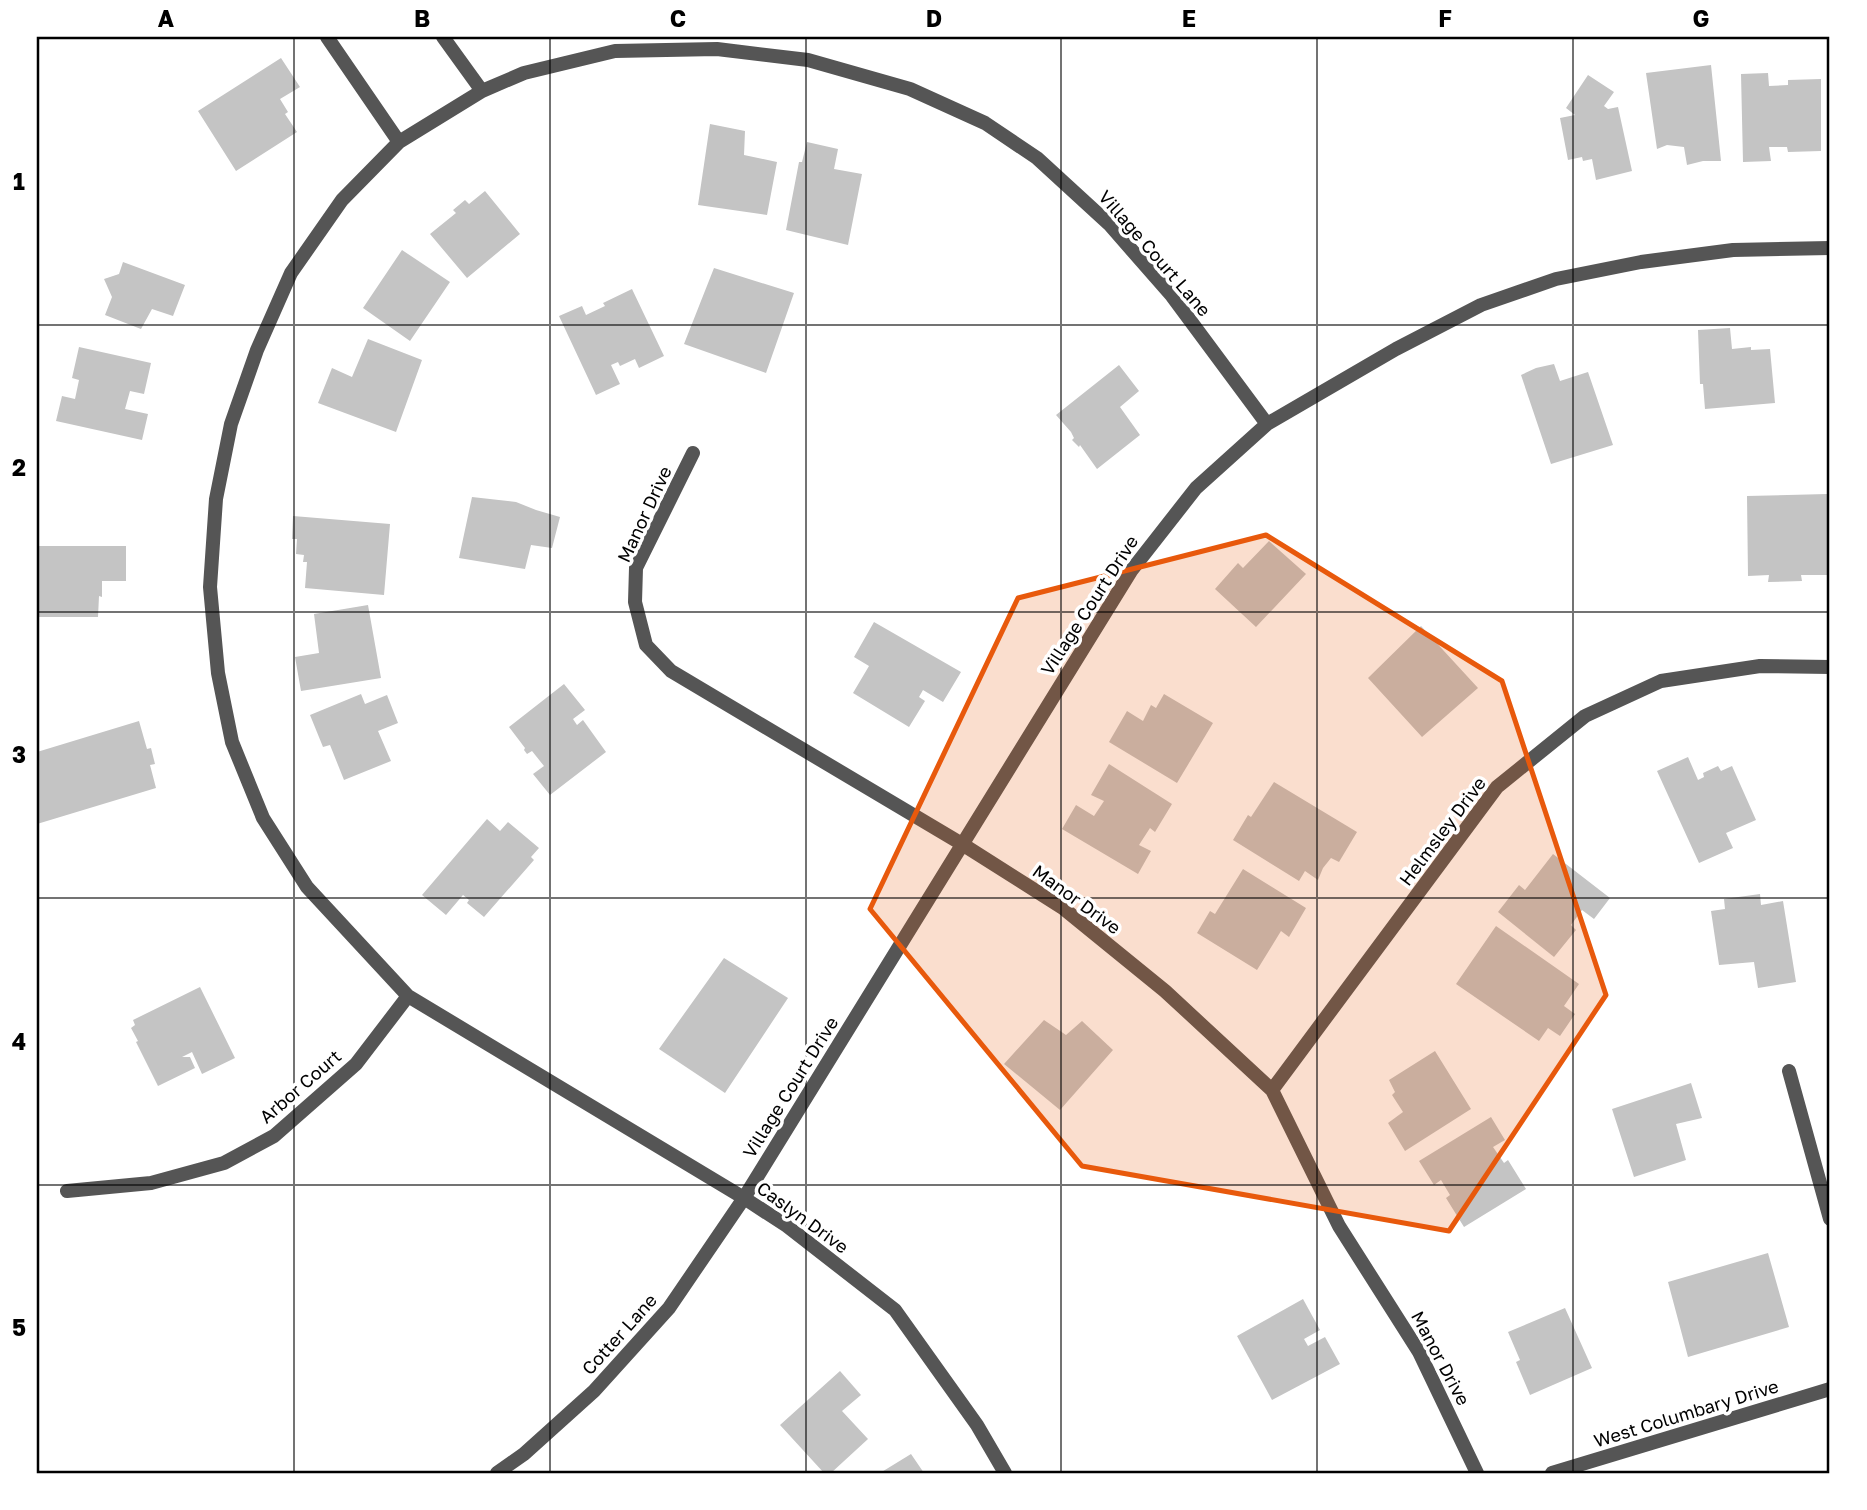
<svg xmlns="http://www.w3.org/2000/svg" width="1867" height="1510" font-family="'Golos Text',sans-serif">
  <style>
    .building { fill: #c4c4c4 }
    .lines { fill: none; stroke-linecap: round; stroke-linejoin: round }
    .street { stroke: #555; stroke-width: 14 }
    .marked { fill: #e8590c; fill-opacity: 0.2; stroke: #e8590c; stroke-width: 5; stroke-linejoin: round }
    .grid { fill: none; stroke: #000; stroke-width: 2; stroke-opacity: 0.55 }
    .labels { text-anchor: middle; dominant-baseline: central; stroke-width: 7; stroke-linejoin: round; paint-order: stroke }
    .street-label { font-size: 18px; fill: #000; stroke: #fff }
    .neatline { fill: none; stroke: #000; stroke-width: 2.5 }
    .grid-label { font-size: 23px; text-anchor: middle; font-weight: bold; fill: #000 }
  </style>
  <rect width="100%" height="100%" fill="#fff"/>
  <path class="building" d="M281 58 300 87 280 99 288 112 285 114 297 132 236 171 198 111Z
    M1711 65 1721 161H1703L1687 165 1684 147 1667 145 1657 149 1646 73Z
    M1768 73 1769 86 1788 85V80L1821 79V151L1788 152 1787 147H1769L1771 161 1743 162 1741 74Z
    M1588 75 1614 92 1604 106 1608 109 1618 107 1632 171 1596 180 1592 159 1583 161 1582 157 1568 160 1560 118 1575 115 1566 108Z
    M710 124 745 131 744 155 777 162 767 215 698 205Z
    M807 142 838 149 834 169 862 174 848 245 786 230 799 162H802Z
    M485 191 520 234 467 278 430 234 456 213 453 210 465 200 469 204Z
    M402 250 450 282 410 341 363 308Z
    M123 262 185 285 173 316 152 309 141 329 105 315 112 297 104 279 119 274Z
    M714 268 794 293 766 373 684 344Z
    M632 289 664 356 639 368 635 359 620 366 618 362 611 365 620 384 596 395 559 316 582 306 586 315 605 306 603 303Z
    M1730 328 1732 349 1751 347V350L1770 349 1775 403 1705 409 1703 384H1700L1698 330Z
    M368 339 422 360 396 432 318 403 332 368 352 377Z
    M79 347 151 363 144 394 130 391 125 409 148 414 142 440 56 421 62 396 75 399 79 380 72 378Z
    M1554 364 1560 381 1588 372 1613 445 1551 464 1521 375 1536 368Z
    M1119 365 1139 391 1120 407 1140 435 1097 469 1080 445 1079 447 1072 440 1074 438 1071 432 1056 415Z
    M1827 494 1829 575H1801L1802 581 1768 582 1769 575 1748 576 1747 496Z
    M472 497 516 502 536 510 560 517 552 548 531 545 525 569 459 558Z
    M293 516 390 524 384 595 305 588 307 562H303L304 555 296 554 297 539H292Z
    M1269 541 1306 574 1256 627 1215 589 1238 563 1243 568Z
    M37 546H126V581H102V597L99 596 98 617H37Z
    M368 605 381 678 301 691 295 657 319 653 314 614Z
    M874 622 961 672 943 702 923 690 919 697 925 701 909 727 853 693 869 666 854 657Z
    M1421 626 1478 688 1422 737 1368 678Z
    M564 684 585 710 573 719 577 725 583 720 606 752 550 795 533 774 544 766 532 751 527 754 524 750 525 748 509 727Z
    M361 694 365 704 387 695 398 723 378 731 391 761 344 780 330 745 323 747 310 715Z
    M1164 694 1213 723 1177 783 1109 742 1127 711 1143 721 1151 705 1156 708Z
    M139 721 147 749 151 748 155 764 150 765 156 788 37 824V786L39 785 37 777V752Z
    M1688 757 1698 780 1704 777 1703 773 1718 766 1721 771 1732 766 1756 820 1726 833 1733 848 1699 863 1657 771Z
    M1109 764 1172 804 1155 832 1150 828 1139 845 1151 851 1138 874 1062 829 1076 805 1094 816 1104 801 1091 795Z
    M1274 782 1357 832 1339 862 1331 858 1323 868 1318 880 1305 871 1299 881 1233 840 1248 815 1251 817Z
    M487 819 500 831 508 822 539 848 531 857 534 860 484 917 467 903 469 900 463 895 446 915 422 895Z
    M1553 854 1610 898 1594 919 1582 910 1571 925 1576 930 1554 957 1498 912 1519 885 1525 890Z
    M1243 869 1306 908 1289 937 1281 931 1257 970 1197 933 1210 911 1215 914Z
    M1760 894 1761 905 1783 901 1796 982 1758 988 1754 962 1719 965 1711 911 1725 909 1724 899Z
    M1496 926 1579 984 1564 1006 1575 1014 1560 1036 1548 1028 1539 1041 1456 984Z
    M724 958 788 998 725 1093 659 1049Z
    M200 987 235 1058 202 1074 192 1052 182 1057H190L195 1068 158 1086 136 1042 138 1041 131 1028 135 1025 133 1020Z
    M1044 1020 1066 1035 1082 1021 1113 1050 1060 1110 1004 1064Z
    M1435 1051 1471 1109 1405 1151 1388 1123 1403 1112 1392 1095 1395 1092 1389 1080Z
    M1691 1083 1702 1118 1676 1124 1686 1160 1634 1177 1612 1109Z
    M1491 1117 1505 1140 1493 1147 1504 1163 1508 1160 1526 1189 1464 1227 1446 1198 1450 1195 1441 1180 1434 1185 1419 1161Z
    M1768 1253 1789 1327 1688 1357 1668 1282Z
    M1303 1299 1320 1330 1304 1339 1308 1346 1325 1337 1340 1364 1272 1400 1237 1336Z
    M1565 1308 1592 1368 1530 1395 1516 1362 1520 1360 1508 1332Z
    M840 1371 861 1395 842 1411 868 1439 831 1473H824L780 1425Z
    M911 1454 924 1473H880Z"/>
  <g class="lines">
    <path class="street" d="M327 37 399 142
      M443 37 482 91
      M693 453 636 568 635 602 646 645 671 671 962 844 1063 908 1165 991 1272 1090 1339 1226 1419 1352 1477 1473
      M1789 1071 1830 1219
      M1272 1090 1497 787 1585 716 1661 681 1760 666 1830 667
      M67 1191 151 1183 224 1163 274 1136 356 1064 408 996
      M497 1473 524 1454 594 1391 669 1308 744 1198 1131 571 1196 488 1267 424 1396 349 1481 305 1556 279 1641 262 1733 250 1830 248
      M1005 1473 977 1425 895 1310 787 1226 744 1198 408 996 307 887 263 818 232 742 218 673 210 587 216 499 231 424 257 350 291 273 342 200 399 142 482 91 524 73 615 51 717 49 808 60 910 89 985 123 1037 158 1109 224 1172 296 1267 424
      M1552 1473 1830 1389"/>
  </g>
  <path class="marked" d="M1266 535 1502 681 1606 995 1449 1231 1082 1166 870 909 1018 598Z"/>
  <path class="grid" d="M294 37V1473M550 37V1473M806 37V1473M1061 37V1473M1317 37V1473M1573 37V1473M37 325H1830M37 612H1830M37 898H1830M37 1185H1830"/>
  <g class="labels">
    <g class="street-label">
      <text transform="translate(1155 253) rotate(49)">Village Court Lane</text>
      <text transform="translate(644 514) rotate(-65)">Manor Drive</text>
      <text transform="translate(1089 605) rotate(-57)">Village Court Drive</text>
      <text transform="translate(1442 831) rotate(-53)">Helmsley Drive</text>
      <text transform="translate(1077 899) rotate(36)">Manor Drive</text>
      <text transform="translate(300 1086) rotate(-41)">Arbor Court</text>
      <text transform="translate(790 1087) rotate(-58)">Village Court Drive</text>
      <text transform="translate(803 1217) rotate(36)">Caslyn Drive</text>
      <text transform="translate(619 1334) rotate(-48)">Cotter Lane</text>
      <text transform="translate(1441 1358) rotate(62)">Manor Drive</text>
      <text transform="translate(1686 1413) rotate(-17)">West Columbary Drive</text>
    </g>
  </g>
  <rect width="1867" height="1510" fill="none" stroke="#ffffff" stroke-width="77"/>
  <rect x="38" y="38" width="1790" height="1434" class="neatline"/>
  <g class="grid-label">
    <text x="166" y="27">A</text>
    <text x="422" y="27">B</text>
    <text x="678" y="27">C</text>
    <text x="934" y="27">D</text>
    <text x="1189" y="27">E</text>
    <text x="1445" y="27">F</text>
    <text x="1701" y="27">G</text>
    <text x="19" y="190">1</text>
    <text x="19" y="476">2</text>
    <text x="19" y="763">3</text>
    <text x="19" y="1050">4</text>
    <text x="19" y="1336">5</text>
  </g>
</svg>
